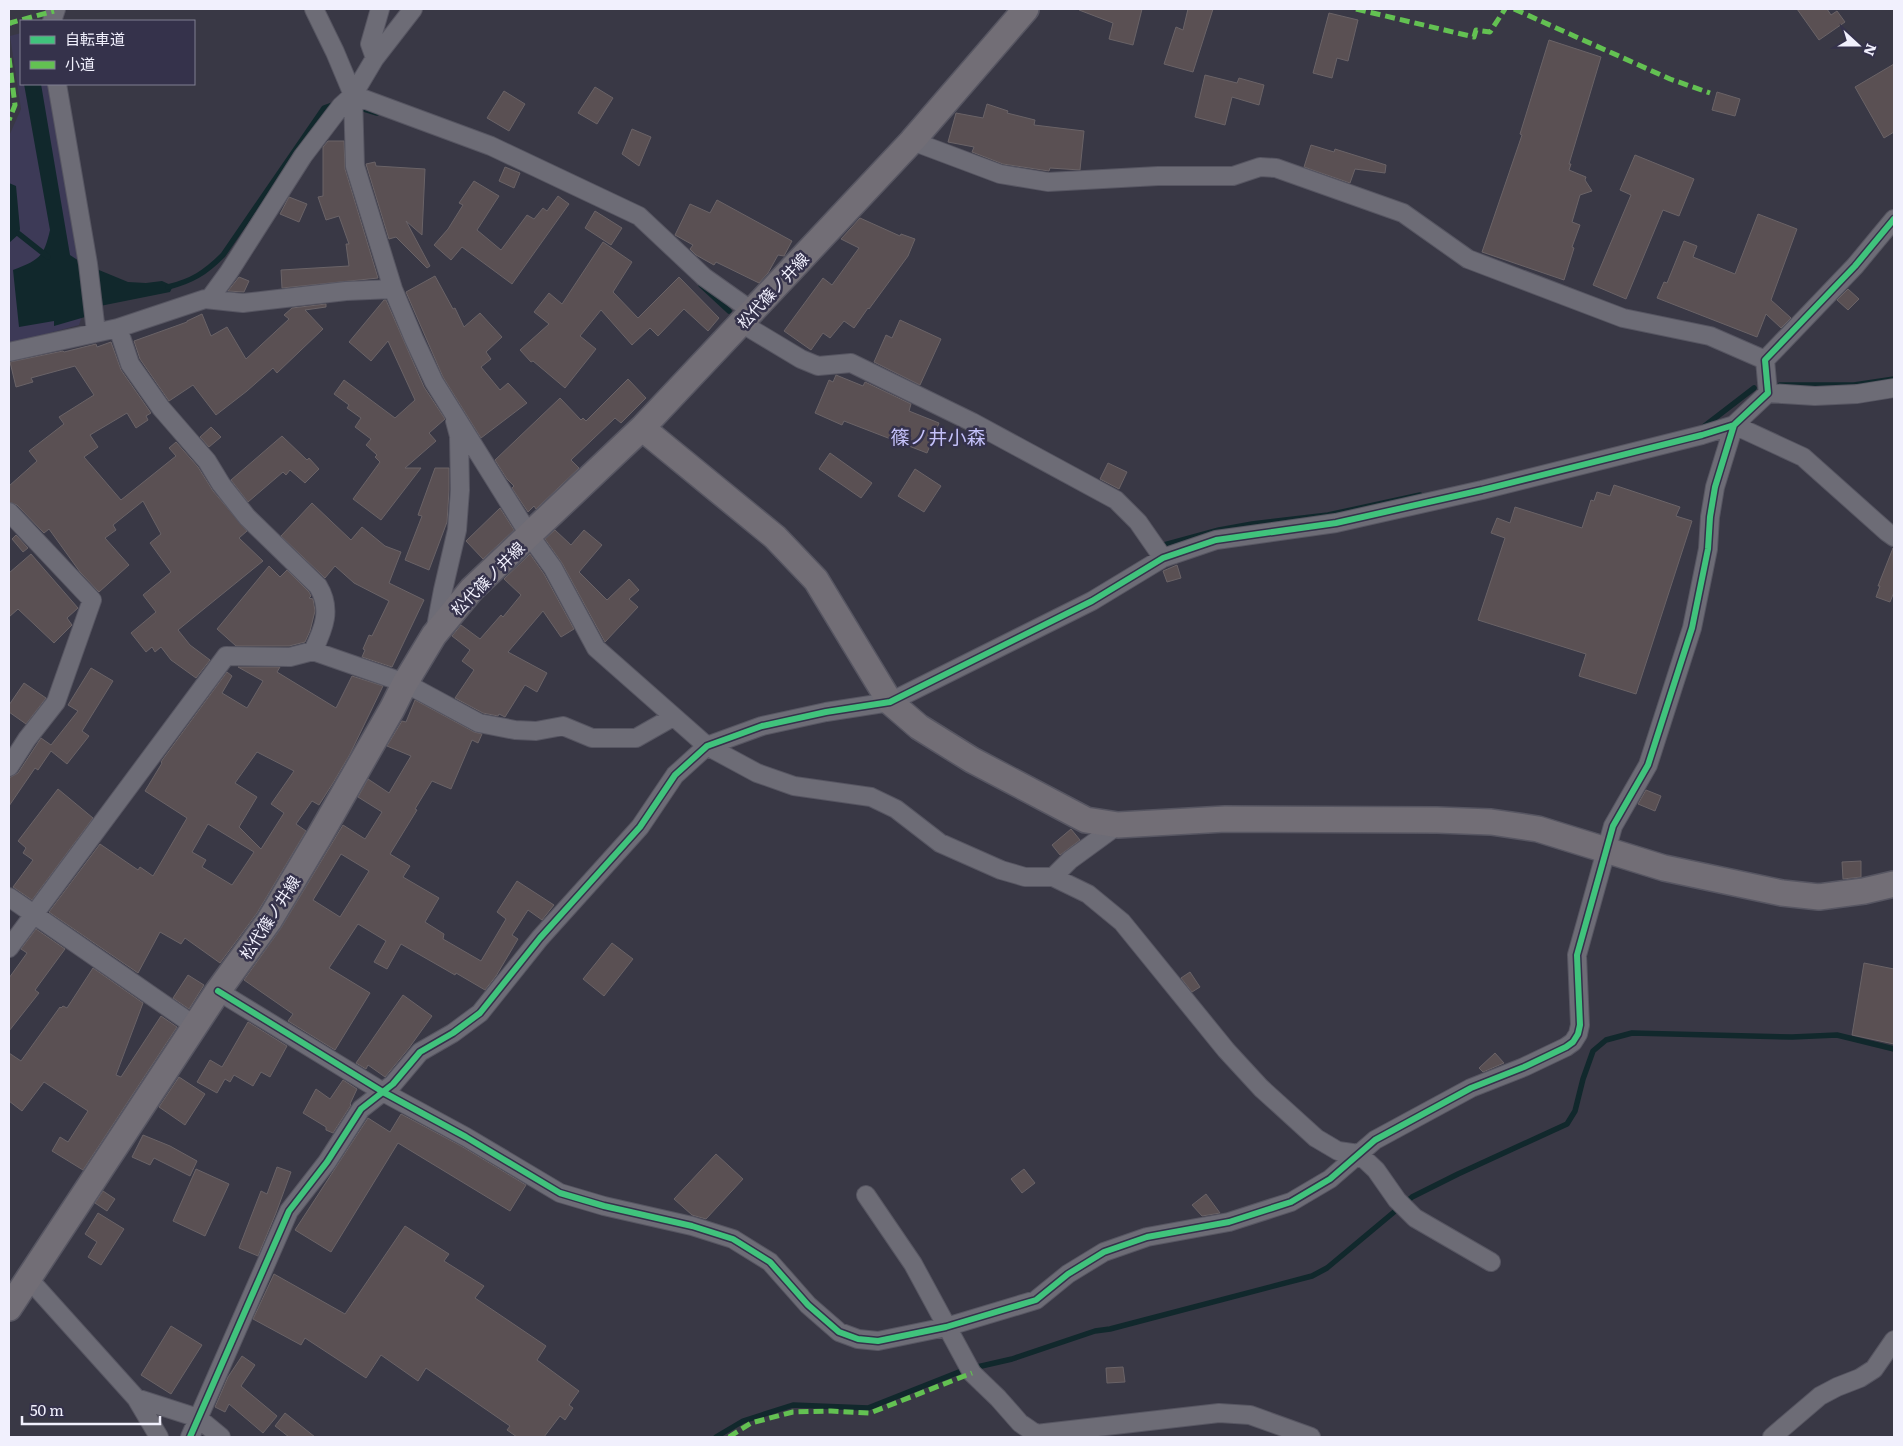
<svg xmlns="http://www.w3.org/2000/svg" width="1903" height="1446" font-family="Literata,'Noto Sans JP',serif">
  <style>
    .built { fill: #3d3a57 }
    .water { fill: #11282c }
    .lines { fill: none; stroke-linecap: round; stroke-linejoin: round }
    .stream { stroke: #11282c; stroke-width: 5.5 }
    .building { fill: #5a5053; stroke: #6a6367; fill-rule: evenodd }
    .street-casing { stroke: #575662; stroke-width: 20 }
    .secondary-casing { stroke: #575662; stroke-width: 28 }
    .street { stroke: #6d6c76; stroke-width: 18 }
    .secondary { stroke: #726e76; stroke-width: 25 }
    .quiet { stroke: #63c152; stroke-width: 5; stroke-dasharray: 10 5; stroke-linecap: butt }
    .cycleway-casing { stroke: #35324b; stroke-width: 9 }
    .cycleway { stroke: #40c37c; stroke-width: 6 }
    .labels { text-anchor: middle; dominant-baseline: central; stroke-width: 5; stroke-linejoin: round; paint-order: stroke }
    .street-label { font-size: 16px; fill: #f1f0fd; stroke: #35324b }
    .quarter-label { font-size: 19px; fill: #c4c1fa; stroke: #35324b }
  </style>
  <rect width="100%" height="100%" fill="#393845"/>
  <path class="built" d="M21 33V84H49L80 264 84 310 79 325 9 344V136L21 109 10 36Z"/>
  <path class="water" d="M24 84H41L70 255 82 263 128 282 146 283 162 281 173 286 170 292 100 306 85 317 54 326V321L19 327 13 270C39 260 44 257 50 230Z
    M9 183 16 186 20 229 19 234 9 243Z"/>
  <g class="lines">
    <path class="stream" d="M364 109 377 113
      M19 234 48 257
      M701 285 729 311
      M168 287C192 281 205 273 223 255L324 108 335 104
      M1780 385H1854L1894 379
      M1702 428 1754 388
      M1164 545 1219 530 1252 524 1328 515 1420 495
      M716 1437 743 1421 793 1405 868 1408 964 1370 1012 1359 1095 1331 1110 1329 1312 1276 1327 1268 1412 1197 1458 1174 1567 1124 1575 1111 1583 1079 1593 1051 1606 1040 1632 1033 1792 1037 1837 1035 1894 1049"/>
  </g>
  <path class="building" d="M1079 9H1142L1133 45 1109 39 1113 23 1079 10Z
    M1188 9H1213L1193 72 1164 64 1176 27 1183 30Z
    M1797 9H1827L1831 15 1837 11 1845 22 1819 40Z
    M1329 13 1358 20 1348 61 1337 58 1332 78 1313 73Z
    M1549 40 1601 57 1569 164H1571L1569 170 1586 177 1585 180 1592 191 1580 195 1572 222 1580 225 1572 247 1574 248 1564 280 1482 252 1522 135 1520 134Z
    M1894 64V132L1884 138 1855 87Z
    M1205 75 1237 83 1239 78 1264 85 1259 105 1232 97 1225 125 1195 117Z
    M595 87 613 98 597 124 578 113Z
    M504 91 525 104 509 131 487 118Z
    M1717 92 1740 99 1735 116 1712 110Z
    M987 104 1008 111 1007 113 1035 120 1034 125 1084 131 1080 170 1050 168 1049 171 1003 164 972 152 974 147 948 142 956 113 983 118Z
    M632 129 651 137 639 166 622 154Z
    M328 141H344L345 169 378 278 282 288 281 270 349 266 346 244H349L339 216 326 220 318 197 323 196V147Z
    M1311 145 1334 152 1335 149 1386 165 1385 173 1355 169 1350 183 1304 167Z
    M1635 155 1694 179 1679 216 1663 210 1626 299 1593 285 1631 195 1620 190Z
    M375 162 376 166 425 169 422 235 406 221 430 266 427 268 396 237 389 239 366 164Z
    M505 167 520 173 514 188 499 181Z
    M474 181 499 196 477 230 501 250 527 215 534 219 543 208 547 211 558 196 569 204 512 284 462 247 451 260 434 245 448 229 463 205 459 203Z
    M289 197 307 204 299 222 280 214Z
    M717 200 792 241 784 256 778 255 768 273 759 283 716 262 714 265 696 255 690 249 693 245 675 235 690 204 710 213Z
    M595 211 622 228 611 245 585 228Z
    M1758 214 1797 229 1771 300 1791 318 1781 328 1766 314 1757 337 1657 298 1664 282 1667 283 1684 241 1697 246 1693 257 1735 274Z
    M860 218 900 236 901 234 915 239 908 256 869 309 868 308 854 328 844 321 830 338 823 333 811 350 784 331 823 278 832 285 859 248 841 239Z
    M603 242 632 262 613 292 638 318 679 277 719 318 708 331 684 309 658 336 650 328 632 345 601 310 580 336 596 349 565 388 533 361 531 362 520 350 549 324 534 312 549 293 562 304Z
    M435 276 453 309 455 308 464 327 480 313 502 337 486 352 491 359 481 367 500 390 508 383 527 403 481 438 443 377 406 292Z
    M239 277 249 281 244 292 228 291Z
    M1848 289 1859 299 1848 310 1837 300Z
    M384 300H386L424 387 445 419 429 433 436 441 405 468H421L381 520 353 499 380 462 375 457 377 455 366 445 371 439 355 427 361 418 347 408 349 405 334 394 344 380 395 418 415 400 388 341 371 361 349 342Z
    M326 304V307L305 310 323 329 277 373 273 368 247 391 216 415 193 385 169 401 140 359 134 341 187 322V321L202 314 211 336 227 327 246 359 289 319 284 315 292 308Z
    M900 320 941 339 920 385 874 362 886 335 892 338Z
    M111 342 121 370 151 413 146 416 148 420 136 428 127 413 90 435 98 447 84 457 121 500 176 456 169 448 176 442 198 467 213 491 247 531 239 538 263 561 178 630 190 645 210 660 196 678 171 660 161 647 155 652 152 647 146 652 131 633 156 612 143 595 171 572 150 543 161 534 143 501 113 525 116 530 105 538 129 565 99 592 80 572 49 529 44 533 17 505 9 502V486L37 461 29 451 64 424 59 417 94 395 75 366 31 378 33 382 16 387 10 362 63 351 64 352 96 344 97 347Z
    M836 375 863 386 865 382 911 404 909 411 939 423 927 453 844 421 842 425 815 413 829 380 833 382Z
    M628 379 646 398 621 423 615 418 571 460 579 468 536 509 534 506 528 512 512 488 514 486 507 479 495 460 560 398 581 420 583 418 586 421Z
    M211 427 221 437 209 447 200 437Z
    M282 436 307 460 309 458 319 469 305 483 290 470 286 475 283 472 248 502 231 480Z
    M830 453 872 483 861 498 819 469Z
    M1108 463 1127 472 1119 489 1100 479Z
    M435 468H449V490L447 522 429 570 405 560 422 516 418 515Z
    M915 469 941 486 924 512 898 496Z
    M1614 485 1680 507 1676 516 1692 521 1636 694 1579 676 1586 654 1478 620 1505 538 1491 533 1497 518 1510 523 1515 507 1582 528 1591 500 1594 501 1597 492 1610 496Z
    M312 503 351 540 362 527 385 546 401 552 389 583 424 600 392 667 362 657 365 650 363 649 369 635 372 636 389 601 354 583 335 566 325 578 281 536Z
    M500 508 514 530 483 559 466 541Z
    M555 530 571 545 584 530 602 545 579 572 607 600 629 579 639 590 629 599 638 607 605 642 562 563 545 539Z
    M16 535 28 548 23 552 12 539Z
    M1893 548 1894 592 1890 602 1876 597 1880 586H1878Z
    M31 554 78 608 67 618 72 625 54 643 18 609 9 617V573Z
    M530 554 544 574 574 629 561 637 543 611 508 652 547 673 537 692 525 685 505 717 499 714 498 716 483 713 455 698 474 670 462 661 470 650 452 636 461 625 480 639 501 615 503 617 521 595 504 579Z
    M1177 565 1181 578 1167 582 1163 571Z
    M269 566 280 577 287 570 309 592 311 596 309 598 313 599 315 611 310 631 305 642 289 646H236L217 629Z
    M238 667H280L277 672 336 708 352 676 383 686 350 754 333 783 319 805 312 801 296 824 306 831 257 913 220 963 185 938 181 944 160 932 138 973 49 912 100 844 138 870 140 867 153 876 187 818 145 791 162 763 161 762 163 759 227 672 232 676 222 693 247 708 263 681ZM257 752 294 771 271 804 284 813 261 849 239 827 257 797 235 783ZM208 824 254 852 232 885 202 867 206 860 192 852Z
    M91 668 113 681 82 731 89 736 67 764 51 751 38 770 35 768 9 806V778L18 773 41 738 51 745 78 711 68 705Z
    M24 683 46 698 26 724 9 712V705Z
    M415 700 474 732 482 734 478 743 472 740 451 789 432 781 415 809 417 810 390 854 410 866 403 877 439 898 425 922 444 934 443 939 481 961 506 919 497 912 517 881 554 905 542 920 528 910 512 935 518 939 496 976 485 990 456 973 455 975 401 944 387 969 374 962 386 941 358 924 329 968 370 993 335 1050 288 1021 293 1014 244 980 281 928 343 825 365 839 382 812 358 797 368 779 389 793 411 756 387 746 402 721 406 722ZM341 854 369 871 340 917 313 900Z
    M58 789 93 818 32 900 13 887 33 860 23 853 26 848 18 841Z
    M1646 790 1661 796 1655 811 1638 804Z
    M1071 829 1080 840 1060 855 1052 845Z
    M1861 861V877L1843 879 1842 862Z
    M36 929 65 949 35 990 39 993 9 1031V978L27 953 21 949Z
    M612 943 633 959 604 996 583 979Z
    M1864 963 1894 969V1044L1852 1035Z
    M93 968 143 1003 116 1075 121 1077 161 1016 177 1027 83 1170 52 1151 60 1137 68 1142 88 1111 44 1082 22 1111 9 1101V1053L21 1061 60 1007 61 1008 63 1006 67 1008Z
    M1190 972 1200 987 1192 992 1181 978Z
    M188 975 204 985 189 1009 173 998Z
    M403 995 432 1016 409 1048 385 1077 368 1065 366 1069 356 1063Z
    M248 1022 287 1046 270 1077 261 1072 253 1086 234 1075 230 1082 225 1079 217 1093 197 1082 210 1060 222 1067Z
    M1495 1053 1504 1063 1483 1072 1479 1068Z
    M179 1077 205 1094 185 1125 159 1107Z
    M343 1080 357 1089 350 1104 351 1105 333 1133 326 1130V1127L303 1113 316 1089 330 1099Z
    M401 1114 461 1146 526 1185 510 1211 398 1143 331 1252 295 1230 368 1118 390 1132Z
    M143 1135 170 1146 197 1161 190 1176 154 1158 150 1165 132 1157Z
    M716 1154 743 1179 706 1219 692 1215 674 1199Z
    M277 1167 291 1172 276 1213 258 1256 239 1248 261 1191 267 1194Z
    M196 1169 229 1184 205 1236 173 1221Z
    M1024 1169 1035 1183 1022 1193 1011 1179Z
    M103 1191 115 1199 107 1211 95 1203Z
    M1206 1194 1220 1213 1202 1216 1192 1205Z
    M98 1213 124 1229 101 1265 88 1257 97 1242 85 1234Z
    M405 1226 449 1254 444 1261 484 1286 475 1298 546 1346 537 1360 579 1391 569 1405 573 1408 565 1420 560 1416 544 1437H517L507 1430 510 1426 426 1368 418 1381 381 1355 366 1378 305 1338 301 1345 253 1319 274 1274 345 1314Z
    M171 1326 202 1345 171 1394 141 1375Z
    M242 1356 255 1365 241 1386 277 1416 263 1433 229 1404 225 1412 215 1407 228 1377Z
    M1123 1367 1125 1382 1107 1383 1106 1368Z
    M285 1413 315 1437H289L275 1426Z"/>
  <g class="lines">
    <defs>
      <path id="street" d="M314 9 335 52 353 95 355 166 393 289 414 339 434 382 530 536 553 568 596 648 707 746 757 773 794 786 871 797 896 809 940 843 1001 870 1025 877H1053L1070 860 1118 825
        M52 21 56 9
        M375 58 370 44 380 9
        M57 84 88 264 96 332
        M353 95 491 146 639 216 704 277 752 311
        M912 141 1000 174 1048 182 1158 176H1233L1260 167 1276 168 1403 213 1468 259 1623 318 1710 336 1765 360
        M210 298 229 272 303 156 341 106 353 95 375 58 413 9
        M741 323 801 359 818 366 851 363 972 422 1116 500 1138 522 1163 558
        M118 328 130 364 161 408 207 461 221 484 247 517 318 586C332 609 324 628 313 651
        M9 352 118 328 205 299 243 303 346 291 393 289
        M1768 393 1815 396 1857 394 1894 388
        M1734 425 1803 457 1887 532 1894 537
        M9 512 92 600 56 702 27 739 9 767
        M435 632 443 590 457 530 460 490 459 436 455 421
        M1053 877 1088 894 1122 922 1226 1050 1261 1088 1316 1138 1338 1151 1359 1154 1376 1170 1397 1200 1415 1218 1491 1262
        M9 897 195 1026
        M9 948 226 656 290 657 313 651 405 683 479 723 515 730 536 731 563 726 592 738H636L673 717
        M218 991 383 1092 466 1137 560 1193 604 1206 692 1226 733 1239 770 1262 808 1305 839 1332 858 1339 878 1341 946 1327 1036 1300 1068 1274 1104 1252 1147 1237 1229 1222 1291 1202 1330 1179 1375 1140 1471 1088 1524 1067 1566 1047 1573 1042 1578 1034 1580 1025 1577 955 1613 826 1648 765 1692 628 1708 549 1710 517 1715 487 1734 425
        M866 1195 913 1264 972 1373 998 1398 1020 1423 1036 1434 1219 1413 1250 1415 1311 1437
        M28 1278 136 1398 159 1437
        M136 1398 198 1418 221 1437
        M190 1437 289 1211 327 1162 361 1109 393 1084 420 1052 453 1033 480 1013 540 938 640 827 675 775 707 746 762 726 826 712 890 702 1092 601 1163 558 1216 540 1336 523 1482 490 1702 435 1734 425 1768 393 1765 360 1855 266 1894 219
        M1772 1437 1820 1396 1837 1387 1860 1378 1874 1369 1894 1340"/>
      <path id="secondary" d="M642 428 775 537 816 580 890 702 919 727 972 760 1086 820 1118 825 1225 819 1437 820 1491 822 1538 829 1664 868 1782 893 1819 897 1864 891 1894 884
        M9 1308 218 991 269 921 320 835 392 709 405 683 434 635 472 589 642 428 741 323 912 141 1026 9"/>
    </defs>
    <use href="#street" class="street-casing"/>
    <use href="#secondary" class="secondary-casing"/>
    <use href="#street" class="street"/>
    <use href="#secondary" class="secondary"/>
    <path class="quiet" d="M1356 9 1474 37 1476 30 1490 32 1505 9
      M1514 9 1670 79 1710 93
      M9 25 10 23 54 11
      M9 58 15 105 9 120
      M729 1437 751 1423 793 1412 831 1411 870 1413 972 1373"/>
    <defs>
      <path id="cycleway" d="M218 991 383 1092 466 1137 560 1193 604 1206 692 1226 733 1239 770 1262 808 1305 839 1332 858 1339 878 1341 946 1327 1036 1300 1068 1274 1104 1252 1147 1237 1229 1222 1291 1202 1330 1179 1375 1140 1471 1088 1524 1067 1566 1047 1573 1042 1578 1034 1580 1025 1577 955 1613 826 1648 765 1692 628 1708 549 1710 517 1715 487 1734 425
        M190 1437 289 1211 327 1162 361 1109 393 1084 420 1052 453 1033 480 1013 540 938 640 827 675 775 707 746 762 726 826 712 890 702 1092 601 1163 558 1216 540 1336 523 1482 490 1702 435 1734 425 1768 393 1765 360 1855 266 1894 219"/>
    </defs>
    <use href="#cycleway" class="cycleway-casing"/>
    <use href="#cycleway" class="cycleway"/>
  </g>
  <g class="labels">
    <g class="street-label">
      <text transform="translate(772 290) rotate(-47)">松代篠ノ井線</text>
      <text transform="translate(487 578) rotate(-45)">松代篠ノ井線</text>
      <text transform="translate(269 917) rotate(-57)">松代篠ノ井線</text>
    </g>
    <g class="quarter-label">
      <text x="938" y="436">篠ノ井小森</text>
    </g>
  </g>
  <rect width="1903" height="1446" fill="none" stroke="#f1f0fd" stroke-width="20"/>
  <rect x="20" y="20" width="175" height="65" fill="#35324b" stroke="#807e92"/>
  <rect x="30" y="36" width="25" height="8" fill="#40c37c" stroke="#807e92"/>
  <text x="65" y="45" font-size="15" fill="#f1f0fd">自転車道</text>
  <rect x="30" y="61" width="25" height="8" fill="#63c152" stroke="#807e92"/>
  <text x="65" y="70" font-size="15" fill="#f1f0fd">小道</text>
  <g transform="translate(1858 45) rotate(111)" stroke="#35324b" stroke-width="4" paint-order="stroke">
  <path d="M0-4L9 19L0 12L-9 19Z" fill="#f1f0fd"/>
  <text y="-8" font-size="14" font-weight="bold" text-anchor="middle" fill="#f1f0fd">N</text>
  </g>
  <path d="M22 1416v8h138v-8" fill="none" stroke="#f1f0fd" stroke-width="2.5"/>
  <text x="30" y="1416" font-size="15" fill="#f1f0fd" stroke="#35324b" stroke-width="4" paint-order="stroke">50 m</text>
</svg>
